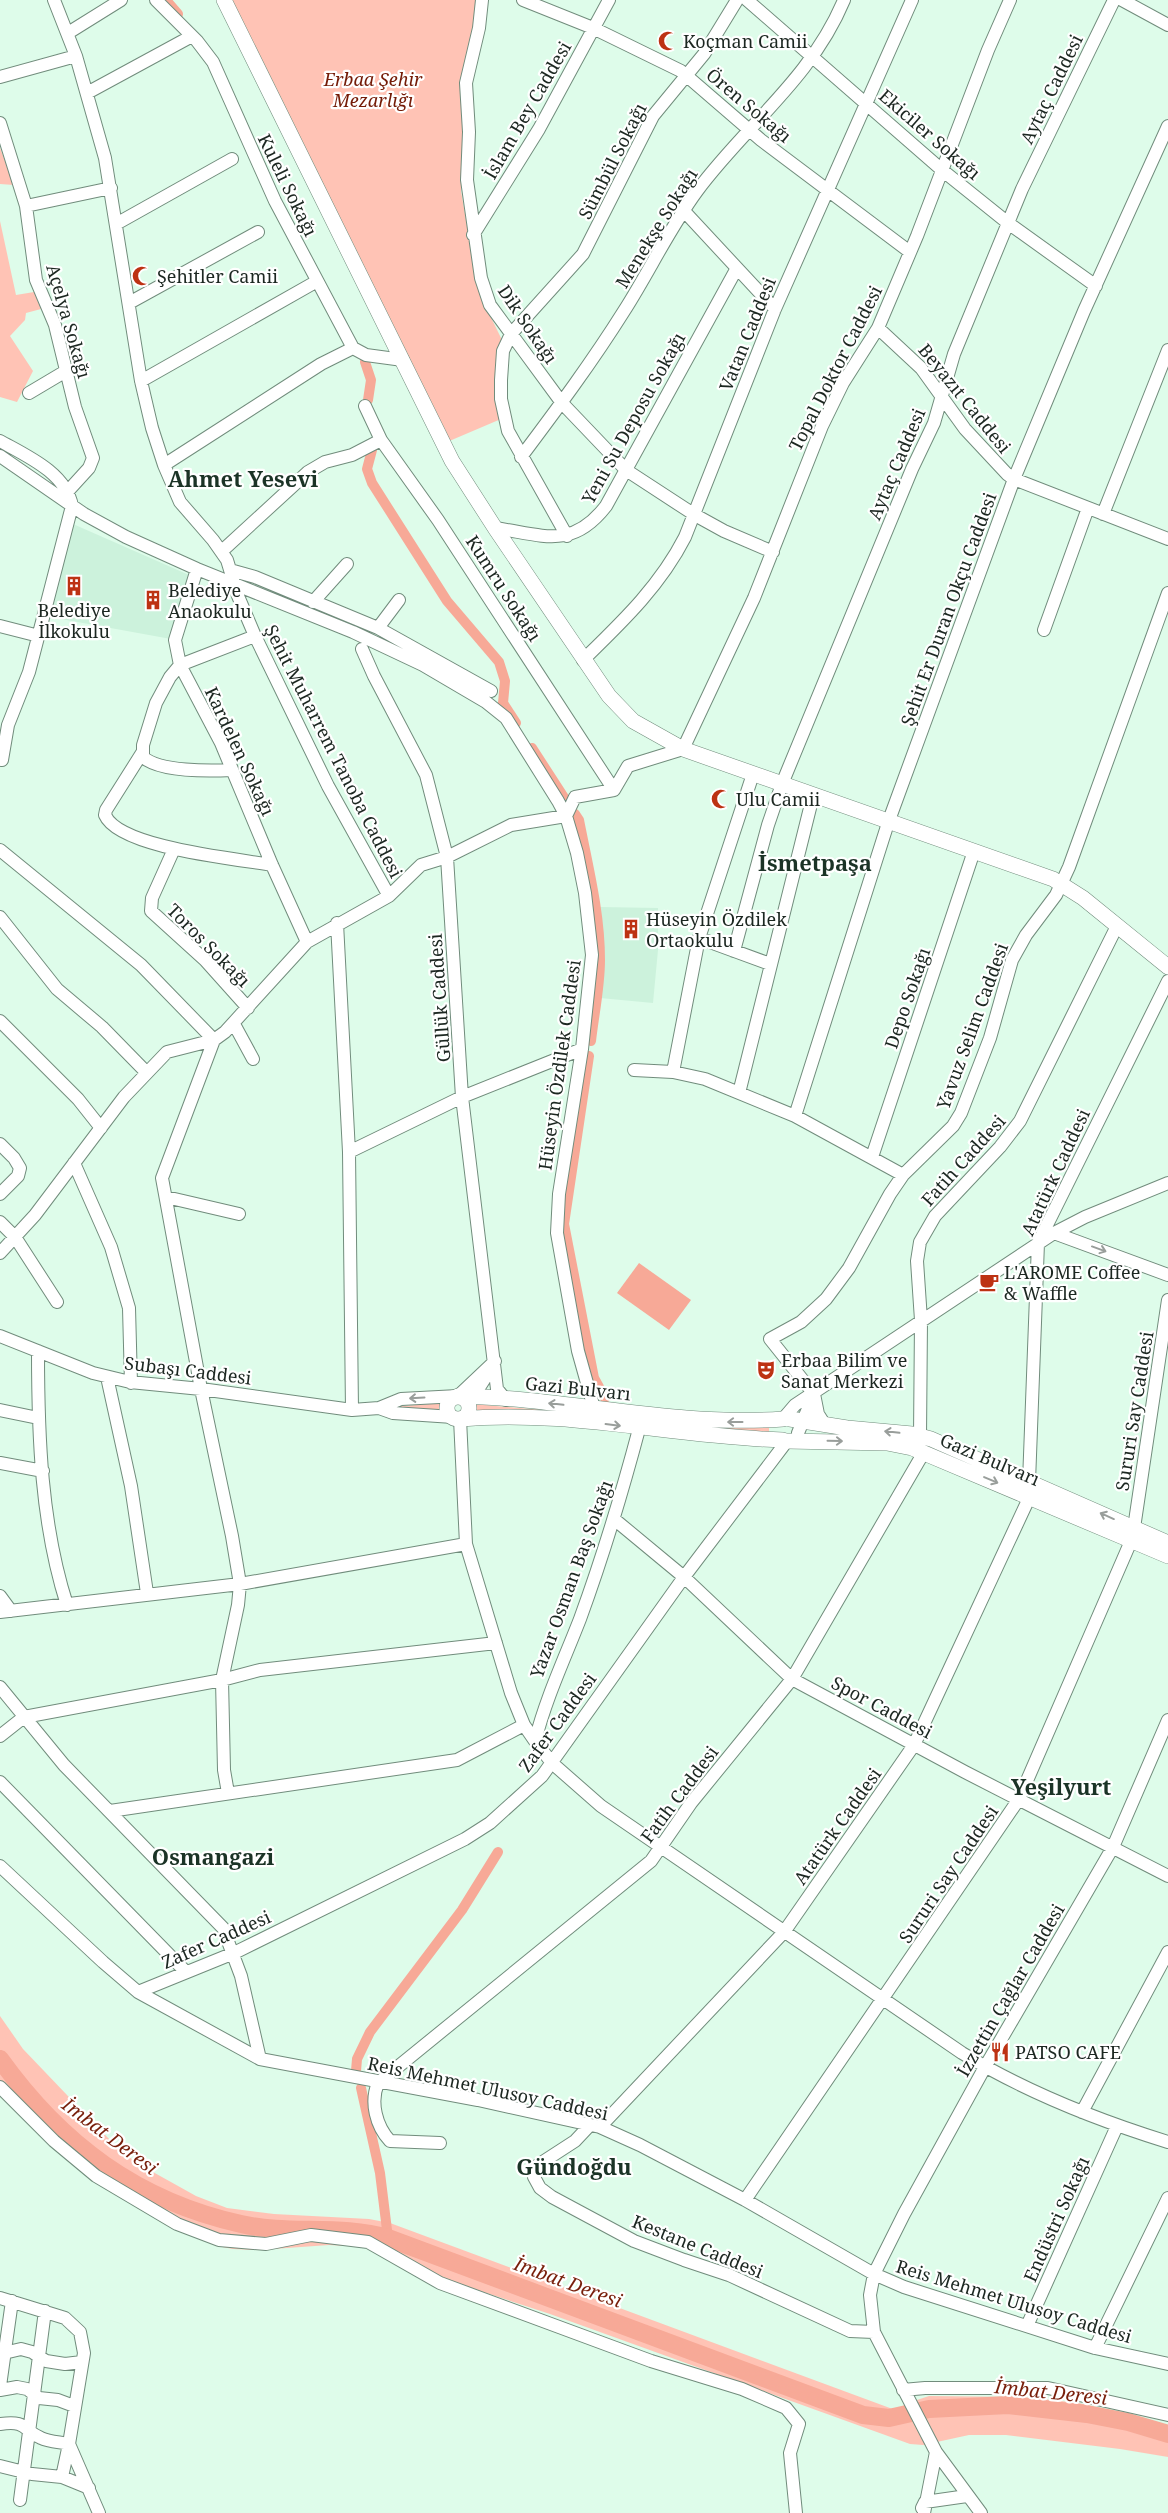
<svg xmlns="http://www.w3.org/2000/svg" width="1168" height="2513" font-family="'Noto Serif',serif">
  <style>
    .built { fill: #ccf2dc }
    .green { fill: #ffc3b5 }
    .water { fill: #f7a997 }
    .lines { fill: none; stroke-linecap: round; stroke-linejoin: round }
    .canal { stroke: #f7a997; stroke-width: 10 }
    .river { stroke: #f7a997; stroke-width: 18 }
    .minor-casing { stroke: #718c7c; stroke-width: 14 }
    .major-casing { stroke: #718c7c; stroke-width: 16 }
    .minor { stroke: #fff; stroke-width: 12 }
    .major { stroke: #fff; stroke-width: 15 }
    .oneway { stroke: #999e9b }
    .labels { text-anchor: middle; dominant-baseline: central; stroke-width: 4.5; stroke-linejoin: round; paint-order: stroke }
    .poi-label { font-size: 18px; fill: #1c2721; stroke: #fff; text-anchor: start }
    .park-label { font-size: 18px; font-style: italic; fill: #741b07; stroke: #fff }
    .street-label { font-size: 18px; fill: #1c2721; stroke: #fff }
    .water-label { font-size: 19px; font-style: italic; fill: #781f0b; stroke: #fff }
    .district-label { font-size: 22px; font-weight: bold; fill: #1b3326; stroke: #fff }
  </style>
  <rect width="100%" height="100%" fill="#defcea"/>
  <path class="built" d="M73 524 189 575 171 639 50 617Z
    M600 907 658 908V950L653 1003 600 998 604 966Z"/>
  <path class="green" d="M232 0H479L461 90 463 148 461 191 477 284 482 299 501 338V419L447 442Z
    M0 148 14 185 0 184Z
    M0 221 16 295 34 292 41 309 26 313 25 320 10 336 33 371 17 402 0 397Z
    M444 1403 443 1410 388 1407Z
    M473 1404 590 1414 695 1426 769 1427V1434L504 1410 473 1411Z
    M0 2016 23 2049 110 2140 135 2162 196 2196 227 2208 274 2214 369 2219 390 2223 898 2411 905 2404 929 2396 1024 2397 1079 2403 1168 2426V2457L1120 2449 1006 2435H969L923 2445 910 2444 550 2314 450 2281 368 2247 329 2245 259 2250 233 2249 217 2246 202 2240 102 2175 56 2138 0 2081Z"/>
  <path class="water" d="M639 1263 691 1300 669 1330 617 1293Z"/>
  <g class="lines">
    <path class="canal" d="M166 0 178 14
      M365 362 371 380 368 400
      M372 450 367 469 372 483 447 601 499 662 505 681 503 703 516 723
      M532 748 565 799
      M575 814 579 820C588 866 600 913 600 960 600 987 594 1014 591 1041
      M589 1056 564 1224 594 1378 605 1398
      M356 2071 357 2059 370 2032 462 1910 498 1852
      M361 2088 380 2173 388 2238"/>
    <path class="river" d="M0 2059C61 2144 137 2201 241 2224 289 2235 340 2224 388 2238L863 2415 889 2418 929 2409 1008 2405 1087 2414 1128 2422 1168 2434"/>
    <defs>
      <path id="minor" d="M54 0 76 56 105 158 141 381 152 428 164 465 180 502 213 540 227 560 238 596 255 636 328 786 389 896
        M156 0 197 41 213 62 275 201 353 348 366 355 403 360
        M482 0 479 28 466 83 469 132 467 180 481 278 490 305 562 403 626 470 695 515 724 531 773 552
        M523 0 593 28 681 71 761 140 910 252
        M747 0 942 170 1008 223 1096 286
        M1122 0 1168 25
        M68 33 121 0
        M0 77 76 56
        M87 93 192 36
        M0 123 26 206 36 280 55 325 75 407 93 458 89 468 68 491
        M26 206 111 188
        M684 211 775 309
        M116 224 232 159
        M473 235 539 129 609 0
        M129 303 258 232
        M878 328 921 368 965 429 1007 474 1014 479 1168 539
        M141 381 312 284
        M29 393 66 371
        M365 406 381 440 438 520 614 790
        M0 441C27 456 66 473 72 506L29 672 8 725 2 760
        M0 456 84 514 126 537 197 569 353 632 423 665 486 702 506 718 558 801 566 816 577 853 585 893 592 955 582 1049 559 1194 557 1233 578 1351 594 1408
        M521 457C557 409 592 362 624 311 649 272 669 229 697 191 746 125 811 79 844 0
        M164 465 321 364 353 348
        M1103 514 1168 350
        M495 528C543 535 572 550 606 506L737 268
        M567 536 508 431 501 399V380L503 351 511 334 583 254 653 116 704 54 737 0
        M222 551 308 472 325 462 352 455 381 440
        M197 569 175 640 180 665 221 743 272 865 307 942
        M230 570 255 577 378 628 491 691
        M313 602 347 564
        M0 626 39 636
        M378 628 399 600
        M1044 630 1088 508
        M362 649 374 676 426 775 447 857 462 1097 497 1389 506 1400
        M583 660C622 622 660 586 685 537L775 309 912 0
        M142 753 106 810 105 815C119 848 238 859 272 865
        M232 770C211 771 159 772 143 757V745L156 703 170 677 180 665 255 636
        M174 849 152 898 151 911 205 960 248 1008
        M0 850 141 965 214 1040 162 1178 201 1389 232 1536 240 1584 238 1605 222 1680 224 1770 228 1793
        M0 917 57 989 102 1027 147 1073
        M337 923 349 1152 352 1410
        M699 938 770 964
        M734 951 768 825 782 784 912 469 934 423 954 354 1022 189 1114 0
        M0 1021 78 1099 101 1128
        M234 1024 253 1059
        M634 1070 673 1072 705 1079 795 1116 903 1175
        M673 1072 699 938 753 774
        M739 1093 813 796
        M795 1116 888 823 1014 479 1084 311 1168 126
        M0 1144 14 1158 20 1168 18 1176 0 1194
        M349 1152 462 1097 582 1049
        M872 1157 974 851
        M74 1163 111 1247 129 1308 131 1383
        M166 1197 239 1214
        M0 1222 15 1237 57 1302
        M1054 1233 1168 1275
        M0 1253 35 1215 124 1097 167 1052 214 1040 225 1032 307 942 389 896 421 865 447 857 511 825 566 816 575 797 614 790 628 766 683 749 754 598 822 426 843 383 878 328 917 236 988 50 1010 0
        M0 1336 93 1373 130 1382 201 1389 352 1410 379 1408 393 1413 453 1417
        M38 1351C38 1436 41 1524 67 1605
        M107 1377 131 1486 147 1593
        M468 1405 489 1372
        M379 1408 401 1399 458 1396 495 1361
        M0 1410 38 1418
        M460 1419 466 1544 511 1693 524 1725 535 1741 552 1763 601 1806 962 2053C1026 2092 1097 2120 1168 2142
        M783 1419 795 1405 1054 1233 1085 1217 1168 1183
        M825 1425 818 1414 814 1394 770 1339 801 1322 826 1299 849 1268 890 1194 903 1175 953 1126 961 1113 990 1038 1012 960 1026 935 1056 895 1069 867 1168 593
        M798 1433 814 1394
        M920 1436 921 1320 917 1261 920 1242 935 1216 1000 1147 1020 1121 1117 926
        M0 1463 43 1471
        M1029 1482 1038 1243 1168 981
        M614 1519 684 1577 792 1679 965 1772 1168 1876
        M1134 1528 1168 1300
        M0 1596 11 1611
        M0 1612 240 1584 466 1544
        M0 1687 64 1765 223 1928 241 1976 260 2059
        M0 1736 24 1717 222 1680 260 1670 496 1643
        M535 1741C546 1698 564 1660 580 1619 603 1556 622 1493 639 1429
        M0 1782 186 1972
        M110 1811 457 1760 524 1725
        M0 1866 103 1962 138 1992 260 2059 478 2100 600 2127 640 2145 745 2200 874 2274 904 2287 1095 2348 1168 2364
        M138 1992 234 1953 465 1839 490 1823 542 1776 684 1577 787 1441
        M0 2087 54 2141 96 2176 177 2224 219 2240 266 2244 311 2235 368 2242 440 2283 651 2361 742 2389 786 2408 799 2424 790 2453 796 2513
        M1082 2112 1168 1952
        M590 2125 575 2141 538 2165 534 2177 540 2188 552 2197 634 2241 684 2260 729 2275 850 2331 874 2332 936 2452 981 2513
        M600 2127 784 1932 914 1745 1030 1496
        M440 2143 390 2141C376 2126 370 2102 378 2083L651 1861 691 1803 792 1679 924 1452
        M745 2200 1019 1799 1131 1541
        M0 2298 65 2318 80 2332 84 2353 69 2444 99 2513
        M1027 2326 1117 2126
        M874 2332 870 2295 874 2274 904 2214 985 2067 1113 1847 1168 1720
        M1095 2348 1168 2198
        M0 2354 21 2349 32 2352 46 2361 65 2364 82 2362
        M0 2386 12 2301
        M0 2390 17 2387 27 2389 39 2398 58 2400 74 2406
        M903 2390 925 2388H1048L1168 2415
        M0 2424C28 2420 22 2430 41 2438 49 2442 60 2442 69 2444L62 2477
        M0 2466 32 2474 62 2477 89 2488
        M20 2500 45 2311
        M922 2508 925 2502 967 2496
        M924 2513 936 2452"/>
      <path id="major" d="M224 0 452 461 495 528 609 696 633 721 683 749 1053 879 1083 898 1168 967
        M458 1396C567 1398 674 1427 783 1419
        M447 1408a11 11 0 1 1 22 0a11 11 0 1 1-22 0Z
        M460 1419C567 1409 675 1437 783 1440
        M790 1419 847 1428 912 1434 931 1439 1168 1543
        M787 1441 887 1443 912 1448 1168 1556"/>
    </defs>
    <use href="#minor" class="minor-casing"/>
    <use href="#major" class="major-casing"/>
    <use href="#minor" class="minor"/>
    <use href="#major" class="major"/>
  </g>
  <defs><path id="oneway-shaft" d="M-6 0H5M1.5-3L5.5 0L1.5 3" fill="none" stroke-width="1.6" stroke-linecap="round" stroke-linejoin="round" transform="scale(1.25)"/></defs>
  <g class="oneway">
    <use href="#oneway-shaft" transform="translate(1099 1249) rotate(20)"/>
    <use href="#oneway-shaft" transform="translate(417 1398) rotate(177)"/>
    <use href="#oneway-shaft" transform="translate(556 1404) rotate(-174)"/>
    <use href="#oneway-shaft" transform="translate(735 1422) rotate(180)"/>
    <use href="#oneway-shaft" transform="translate(613 1425) rotate(7)"/>
    <use href="#oneway-shaft" transform="translate(892 1432) rotate(-174)"/>
    <use href="#oneway-shaft" transform="translate(835 1441) rotate(1)"/>
    <use href="#oneway-shaft" transform="translate(991 1480) rotate(23)"/>
    <use href="#oneway-shaft" transform="translate(1107 1516) rotate(-156)"/>
  </g>
  <defs>
    <symbol id="mosque-bare" viewBox="-9 -9 18 18"><path d="M3.5-4.9A6 6 0 1 0 3.5 4.9A5 5 0 1 1 3.5-4.9Z" fill="#bd3213" stroke="#fff" stroke-width="2.5" paint-order="stroke"/></symbol>
    <symbol id="building-bare" viewBox="-9 -9 18 18"><path d="M-4-6H4V6H1V3H-1V6H-4ZM-2.5-4.3h1.7v1.8h-1.7ZM.8-4.3h1.7v1.8H.8ZM-2.5-1h1.7V.8h-1.7ZM.8-1h1.7V.8H.8Z" fill="#bd3213" stroke="#fff" stroke-width="2.5" paint-order="stroke"/></symbol>
    <symbol id="cafe-bare" viewBox="-9 -9 18 18"><path d="M-5.5-4.5H6V0H3Q3 3.5 0 3.5H-2.5Q-5.5 3.5-5.5 0ZM3-3.2v2h1.7v-2ZM-6 4.5H4V6H-6Z" fill="#bd3213" stroke="#fff" stroke-width="2.5" paint-order="stroke"/></symbol>
    <symbol id="theatre-bare" viewBox="-9 -9 18 18"><path d="M-5-5.5Q0-4 5-5.5V0Q5 5 0 6Q-5 5-5 0ZM-3.3-2.5H-1v1.5H-3.3ZM1-2.5H3.3v1.5H1ZM-2.8 1Q0 5.5 2.8 1Z" fill="#bd3213" stroke="#fff" stroke-width="2.5" paint-order="stroke"/></symbol>
    <symbol id="restaurant-bare" viewBox="-9 -9 18 18"><path d="M-5-6h1v4h1v-4h1v4h1v-4h1v5L-1.5 .5V6h-2V.5L-5-1ZM5-6V6H3V1.5H1.5Q1.5-4 5-6Z" fill="#bd3213" stroke="#fff" stroke-width="2.5" paint-order="stroke"/></symbol>
  </defs>
  <g fill-rule="evenodd">
    <use href="#mosque-bare" x="654" y="27" width="28" height="28"/>
    <use href="#mosque-bare" x="128" y="262" width="28" height="28"/>
    <use href="#building-bare" x="60" y="572" width="28" height="28"/>
    <use href="#building-bare" x="139" y="586" width="28" height="28"/>
    <use href="#mosque-bare" x="707" y="785" width="28" height="28"/>
    <use href="#building-bare" x="617" y="915" width="28" height="28"/>
    <use href="#cafe-bare" x="975" y="1268" width="28" height="28"/>
    <use href="#theatre-bare" x="752" y="1356" width="28" height="28"/>
    <use href="#restaurant-bare" x="986" y="2038" width="28" height="28"/>
  </g>
  <g class="labels">
    <g class="poi-label">
      <text x="683" y="41">Koçman Camii</text>
      <text x="157" y="276">Şehitler Camii</text>
      <text x="168" y="590">Belediye<tspan x="168" dy="21">Anaokulu</tspan></text>
      <text x="74" y="610" text-anchor="middle">Belediye<tspan x="74" dy="21">İlkokulu</tspan></text>
      <text x="736" y="799">Ulu Camii</text>
      <text x="646" y="919">Hüseyin Özdilek<tspan x="646" dy="21">Ortaokulu</tspan></text>
      <text x="1004" y="1272">L'AROME Coffee<tspan x="1004" dy="21">&amp; Waffle</tspan></text>
      <text x="781" y="1360">Erbaa Bilim ve<tspan x="781" dy="21">Sanat Merkezi</tspan></text>
      <text x="1015" y="2052">PATSO CAFE</text>
    </g>
    <g class="park-label">
      <text x="373" y="79">Erbaa Şehir<tspan x="373" dy="21">Mezarlığı</tspan></text>
    </g>
    <g class="street-label">
      <text transform="translate(1051 89) rotate(-64)">Aytaç Caddesi</text>
      <text transform="translate(749 105) rotate(40)">Ören Sokağı</text>
      <text transform="translate(527 110) rotate(-60)">İslam Bey Caddesi</text>
      <text transform="translate(930 134) rotate(41)">Ekiciler Sokağı</text>
      <text transform="translate(612 161) rotate(-63)">Sümbül Sokağı</text>
      <text transform="translate(288 185) rotate(64)">Kuleli Sokağı</text>
      <text transform="translate(656 228) rotate(-58)">Menekşe Sokağı</text>
      <text transform="translate(69 321) rotate(74)">Açelya Sokağı</text>
      <text transform="translate(528 324) rotate(56)">Dik Sokağı</text>
      <text transform="translate(747 334) rotate(-68)">Vatan Caddesi</text>
      <text transform="translate(835 368) rotate(-63)">Topal Doktor Caddesi</text>
      <text transform="translate(965 398) rotate(51)">Beyazıt Caddesi</text>
      <text transform="translate(633 418) rotate(-61)">Yeni Su Deposu Sokağı</text>
      <text transform="translate(896 464) rotate(-67)">Aytaç Caddesi</text>
      <text transform="translate(504 588) rotate(57)">Kumru Sokağı</text>
      <text transform="translate(948 609) rotate(-70)">Şehit Er Duran Okçu Caddesi</text>
      <text transform="translate(240 751) rotate(65)">Kardelen Sokağı</text>
      <text transform="translate(334 751) rotate(63)">Şehit Muharrem Tanoba Caddesi</text>
      <text transform="translate(209 945) rotate(45)">Toros Sokağı</text>
      <text transform="translate(439 998) rotate(-94)">Güllük Caddesi</text>
      <text transform="translate(907 998) rotate(-71)">Depo Sokağı</text>
      <text transform="translate(972 1026) rotate(-70)">Yavuz Selim Caddesi</text>
      <text transform="translate(559 1065) rotate(-82)">Hüseyin Özdilek Caddesi</text>
      <text transform="translate(963 1160) rotate(-48)">Fatih Caddesi</text>
      <text transform="translate(1055 1172) rotate(-65)">Atatürk Caddesi</text>
      <text transform="translate(188 1370) rotate(7)">Subaşı Caddesi</text>
      <text transform="translate(578 1388) rotate(6)">Gazi Bulvarı</text>
      <text transform="translate(1134 1411) rotate(-81)">Sururi Say Caddesi</text>
      <text transform="translate(990 1459) rotate(23)">Gazi Bulvarı</text>
      <text transform="translate(571 1579) rotate(-70)">Yazar Osman Baş Sokağı</text>
      <text transform="translate(882 1707) rotate(28)">Spor Caddesi</text>
      <text transform="translate(557 1722) rotate(-54)">Zafer Caddesi</text>
      <text transform="translate(679 1794) rotate(-53)">Fatih Caddesi</text>
      <text transform="translate(837 1826) rotate(-55)">Atatürk Caddesi</text>
      <text transform="translate(948 1874) rotate(-56)">Sururi Say Caddesi</text>
      <text transform="translate(216 1939) rotate(-24)">Zafer Caddesi</text>
      <text transform="translate(1010 1990) rotate(-60)">İzzettin Çağlar Caddesi</text>
      <text transform="translate(488 2088) rotate(12)">Reis Mehmet Ulusoy Caddesi</text>
      <text transform="translate(1056 2219) rotate(-66)">Endüstri Sokağı</text>
      <text transform="translate(698 2246) rotate(22)">Kestane Caddesi</text>
      <text transform="translate(1014 2301) rotate(17)">Reis Mehmet Ulusoy Caddesi</text>
    </g>
    <g class="water-label">
      <text transform="translate(110 2136) rotate(37)">İmbat Deresi</text>
      <text transform="translate(568 2282) rotate(20)">İmbat Deresi</text>
      <text transform="translate(1051 2392) rotate(6)">İmbat Deresi</text>
    </g>
    <g class="district-label">
      <text x="243" y="478">Ahmet Yesevi</text>
      <text x="815" y="862">İsmetpaşa</text>
      <text x="1061" y="1786">Yeşilyurt</text>
      <text x="213" y="1856">Osmangazi</text>
      <text x="574" y="2166">Gündoğdu</text>
    </g>
  </g>
</svg>
